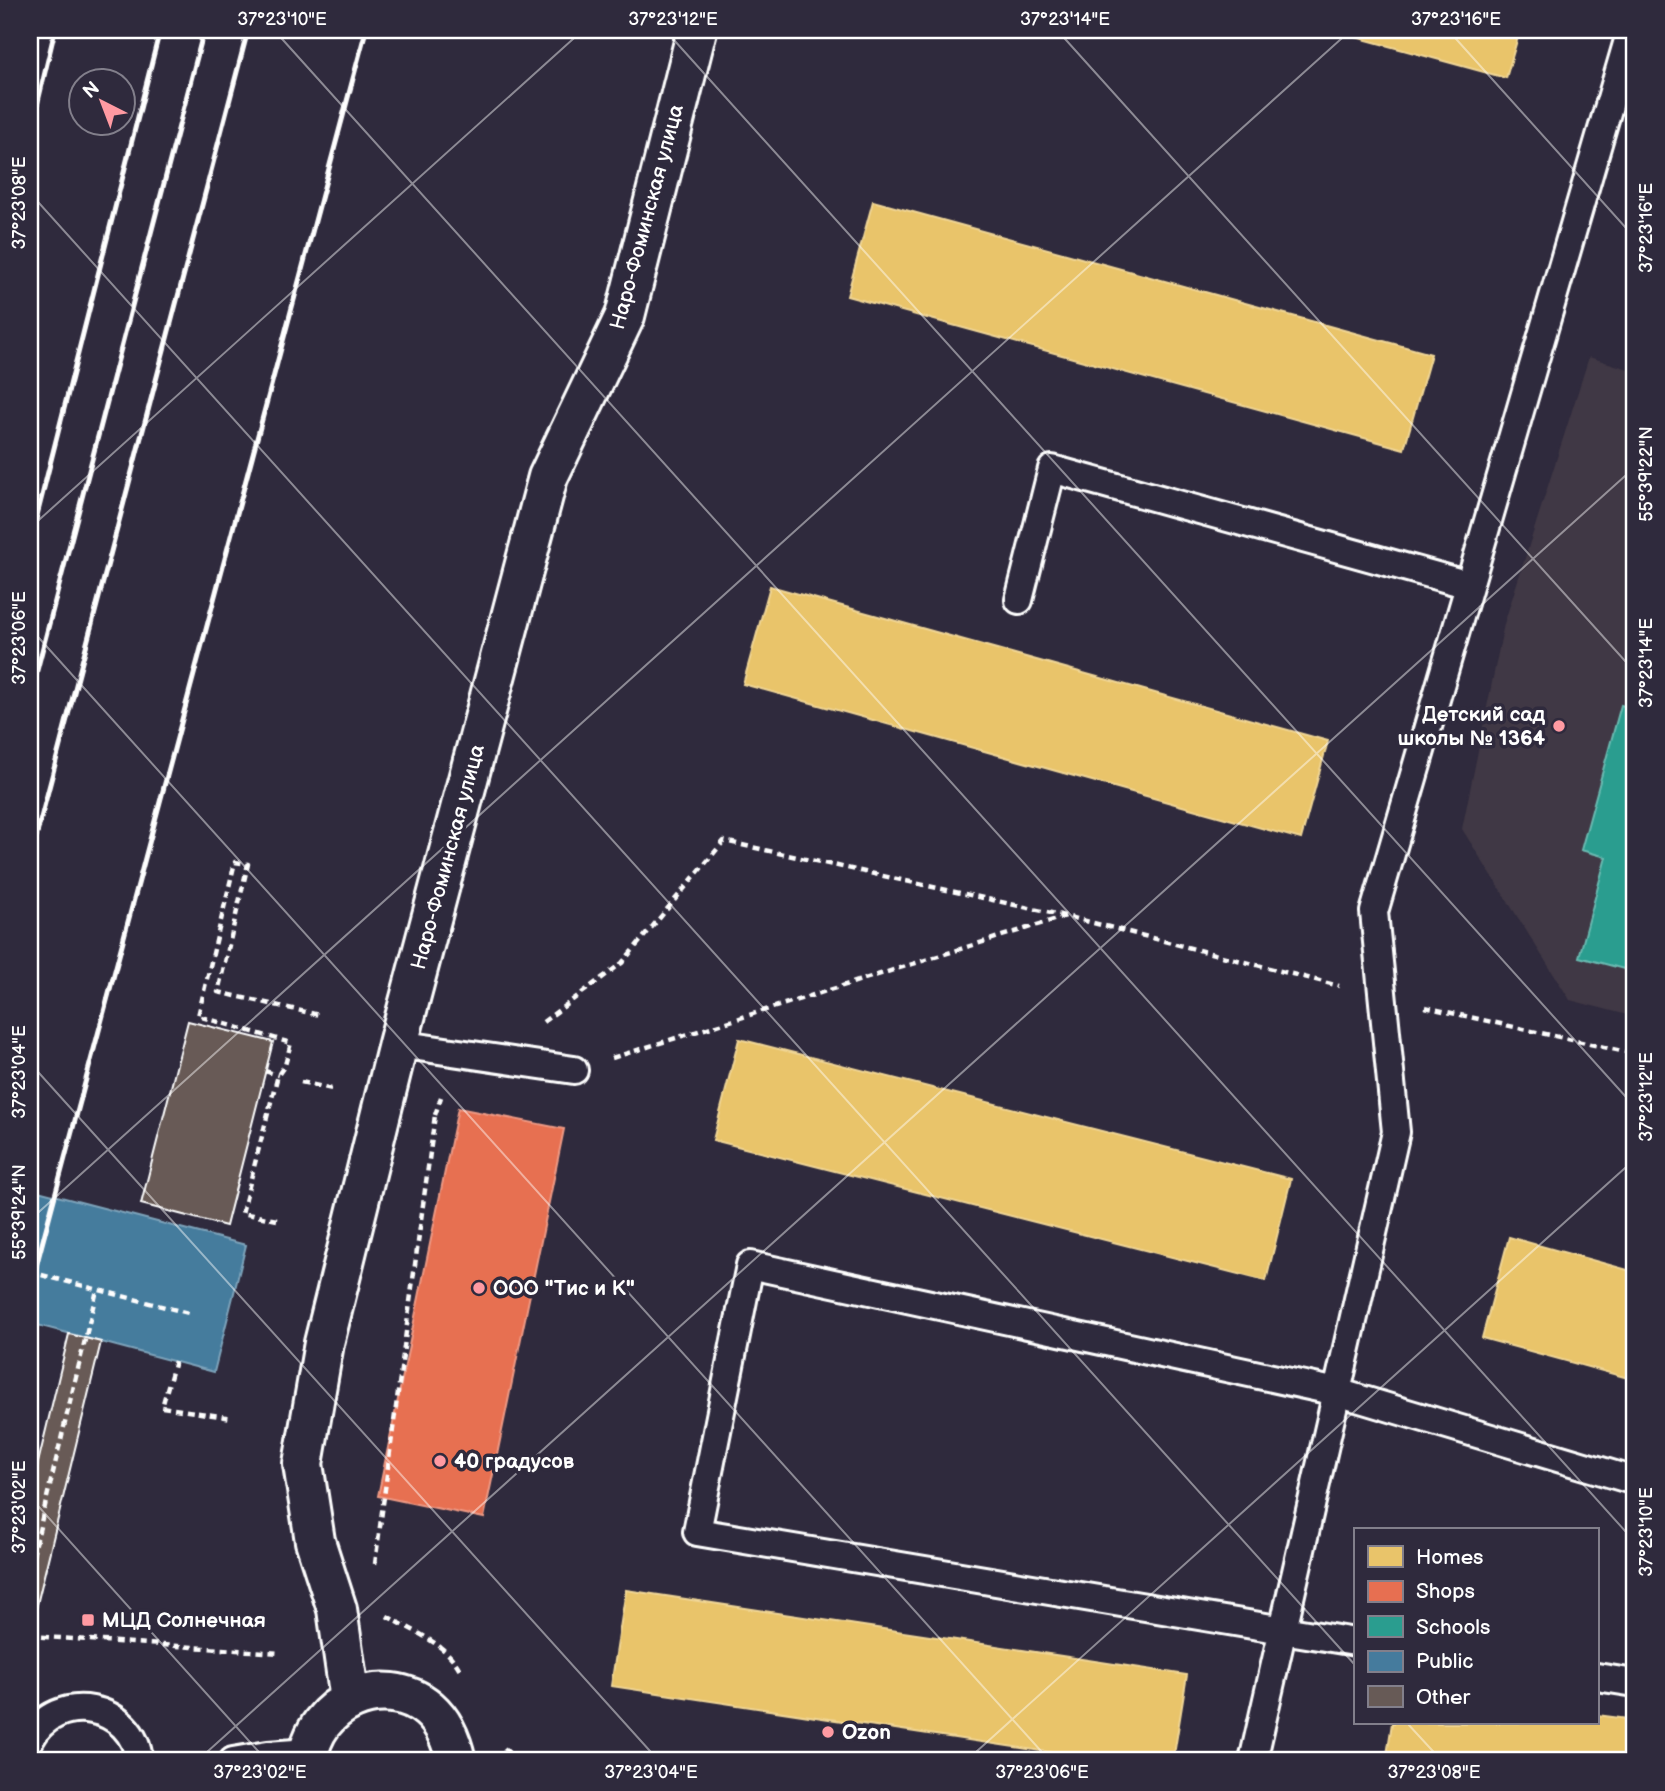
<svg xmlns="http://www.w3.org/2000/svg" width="1665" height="1791" font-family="'Balsamiq Sans',sans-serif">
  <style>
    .built { fill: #403844 }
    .homes { fill: #e9c46a; stroke: #f0d697; stroke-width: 2 }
    .shops { fill: #e76f51; stroke: #ee9a85; stroke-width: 2 }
    .schools { fill: #2a9d8f; stroke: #6abab1; stroke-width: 2 }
    .public { fill: #457b9d; stroke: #7da3ba; stroke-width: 2 }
    .building { fill: #675a56; stroke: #fff; stroke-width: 2 }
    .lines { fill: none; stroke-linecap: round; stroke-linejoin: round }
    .lane-casing { stroke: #fff; stroke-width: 32 }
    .secondary-casing { stroke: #fff; stroke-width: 44 }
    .path { stroke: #fff; stroke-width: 4.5; stroke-dasharray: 7 5; stroke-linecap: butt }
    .lane { stroke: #2f2a3d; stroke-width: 26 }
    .secondary { stroke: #2f2a3d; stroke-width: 38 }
    .rail { stroke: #fff; stroke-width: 5 }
    .path-bridge { stroke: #fff; stroke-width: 4.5; stroke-dasharray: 7 5; stroke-linecap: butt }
    .ticks { fill: none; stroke: #fff; stroke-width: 2; stroke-opacity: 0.45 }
    .poi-dot { fill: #ff9aa2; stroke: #2f2a3d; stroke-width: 2.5 }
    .labels { text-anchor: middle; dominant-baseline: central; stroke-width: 7; stroke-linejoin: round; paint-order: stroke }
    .street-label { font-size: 21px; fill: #fff; stroke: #2f2a3d }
    .poi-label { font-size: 21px; font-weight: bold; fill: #fff; stroke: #2f2a3d; text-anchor: start }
    .neatline { fill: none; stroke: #fff; stroke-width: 2.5 }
    .ticks-label { font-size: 18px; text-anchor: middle; fill: #fff }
  </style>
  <rect width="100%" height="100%" fill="#2f2a3d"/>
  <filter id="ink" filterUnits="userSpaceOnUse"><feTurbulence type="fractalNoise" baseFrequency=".0143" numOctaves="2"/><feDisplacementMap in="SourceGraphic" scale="14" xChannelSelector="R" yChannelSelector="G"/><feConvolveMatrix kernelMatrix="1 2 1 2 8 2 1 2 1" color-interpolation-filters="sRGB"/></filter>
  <g filter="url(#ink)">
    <path class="built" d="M1589 357 1635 371V1017L1570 1000 1462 829 1504 624Z"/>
    <path class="homes" d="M1330 30H1520L1506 78Z
      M873 201 1431 354 1404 449 847 296Z
      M770 586 1328 741 1301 839 743 684Z
      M739 1039 1291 1179 1266 1281 713 1140Z
      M1509 1237 1635 1272V1380L1482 1338Z
      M626 1590 1187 1675 1173 1761H1107L611 1686Z
      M1597 1715 1635 1720V1761H1386L1392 1723H1597Z"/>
    <path class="shops" d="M458 1108 564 1129 484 1518 378 1496Z"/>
    <path class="schools" d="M1621 705 1635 709V972L1579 957 1606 857 1581 850Z"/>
    <path class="public" d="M30 1189 246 1245 214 1372 30 1323Z"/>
    <path class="building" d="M188 1021 273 1042 226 1226 141 1204Z
      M69 1334 101 1342 31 1629 30 1496Z"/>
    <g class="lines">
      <defs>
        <path id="lane" d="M1019 600 1052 469 1469 585
          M398 1044 574 1070
          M1355 1642 697 1532 750 1265 1337 1392 1635 1481
          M1597 1677 1635 1683
          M30 1740C55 1689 135 1704 139 1761
          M233 1761 268 1755 309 1752
          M1253 1761 1396 1132 1374 912 1631 30"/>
        <path id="secondary" d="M350 1700 337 1609 315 1541 303 1464 324 1343 398 1044 548 477 625 316 697 30
          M308 1761C312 1703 384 1671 429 1709 445 1723 452 1742 456 1761"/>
      </defs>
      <use href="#lane" class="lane-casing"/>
      <use href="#secondary" class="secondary-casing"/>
      <path class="path" d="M1425 1007 1635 1054
        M543 1022 622 963 724 841 1065 916
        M612 1058 1066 916 1339 986
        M265 1071 278 1075
        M301 1082 332 1089
        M435 1115 442 1094
        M277 1220 242 1213 278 1075 285 1065 291 1043 198 1016 235 862 248 864 218 992 319 1015
        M175 1361 162 1407 232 1418
        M375 1564 435 1115
        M30 1568 97 1290
        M387 1616C412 1631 446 1643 460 1670
        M30 1636 280 1653
        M504 1748 517 1761"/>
      <use href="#lane" class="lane"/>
      <use href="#secondary" class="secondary"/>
      <path class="rail" d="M30 135 55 30
        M30 543 160 30
        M30 697 204 30
        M30 860 248 30
        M30 1289 366 30"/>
      <path class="path-bridge" d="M30 1272 188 1313"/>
    </g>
  </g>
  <path class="ticks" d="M274 30 1635 1542M665 30 1635 1107M1057 30 1635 672M1448 30 1635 238M30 193 1355 1665M30 528 583 30M30 628 1050 1761M30 1063 659 1761M30 1220 1351 30M30 1497 267 1761M1407 1723 1442 1761M197 1761 1635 467M966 1761 1635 1159"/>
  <g class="poi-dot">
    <circle cx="1559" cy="726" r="7"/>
    <circle cx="479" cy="1288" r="7"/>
    <circle cx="440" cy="1461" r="7"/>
    <rect x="81" y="1613" width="14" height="14" rx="3.5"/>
    <circle cx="828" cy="1732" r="7"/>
  </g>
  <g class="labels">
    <g class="street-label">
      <text transform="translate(647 217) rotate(-75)">Наро-Фоминская улица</text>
      <text transform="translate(448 857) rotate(-75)">Наро-Фоминская улица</text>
    </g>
    <g class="poi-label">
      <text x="1545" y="714" text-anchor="end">Детский сад<tspan x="1545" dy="24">школы № 1364</tspan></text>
      <text x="493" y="1288">ООО "Тис и К"</text>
      <text x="454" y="1461">40 градусов</text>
      <text x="102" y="1620">МЦД Солнечная</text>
      <text x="842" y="1732">Ozon</text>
    </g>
  </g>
  <rect width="1665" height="1791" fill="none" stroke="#2f2a3d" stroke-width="77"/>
  <rect x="1354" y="1528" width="245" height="196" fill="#2f2a3d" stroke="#827f8b" stroke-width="2"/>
  <rect x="1368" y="1546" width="35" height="21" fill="#e9c46a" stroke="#827f8b" stroke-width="2"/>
  <text x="1416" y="1564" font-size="21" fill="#ffffff">Homes</text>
  <rect x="1368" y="1581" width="35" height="21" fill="#e76f51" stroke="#827f8b" stroke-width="2"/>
  <text x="1416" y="1598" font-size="21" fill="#ffffff">Shops</text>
  <rect x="1368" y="1616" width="35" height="21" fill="#2a9d8f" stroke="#827f8b" stroke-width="2"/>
  <text x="1416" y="1634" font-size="21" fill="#ffffff">Schools</text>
  <rect x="1368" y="1651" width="35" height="21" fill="#457b9d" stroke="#827f8b" stroke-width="2"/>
  <text x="1416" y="1668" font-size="21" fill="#ffffff">Public</text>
  <rect x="1368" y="1686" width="35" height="21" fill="#675a56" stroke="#827f8b" stroke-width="2"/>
  <text x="1416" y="1704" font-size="21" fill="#ffffff">Other</text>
  <g transform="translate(102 102) rotate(318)"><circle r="33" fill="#2f2a3d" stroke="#827f8b" stroke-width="2"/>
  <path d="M0-5L12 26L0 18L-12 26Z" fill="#ff9aa2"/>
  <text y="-10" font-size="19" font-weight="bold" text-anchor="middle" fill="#ffffff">N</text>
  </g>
  <rect x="38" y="38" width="1588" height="1714" class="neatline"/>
  <g class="ticks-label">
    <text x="282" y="25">37°23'10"E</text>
    <text x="673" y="25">37°23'12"E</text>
    <text x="1065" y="25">37°23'14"E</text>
    <text x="1456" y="25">37°23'16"E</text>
    <text transform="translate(19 203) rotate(-90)" y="6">37°23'08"E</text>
    <text transform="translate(1646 228) rotate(-90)" y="6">37°23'16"E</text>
    <text transform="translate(1646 474) rotate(-90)" y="6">55°39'22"N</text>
    <text transform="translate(19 638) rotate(-90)" y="6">37°23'06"E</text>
    <text transform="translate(1646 663) rotate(-90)" y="6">37°23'14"E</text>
    <text transform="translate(19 1072) rotate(-90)" y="6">37°23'04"E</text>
    <text transform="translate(1646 1097) rotate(-90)" y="6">37°23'12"E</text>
    <text transform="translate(19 1212) rotate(-90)" y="6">55°39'24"N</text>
    <text transform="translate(19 1507) rotate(-90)" y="6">37°23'02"E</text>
    <text transform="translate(1646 1532) rotate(-90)" y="6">37°23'10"E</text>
    <text x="260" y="1778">37°23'02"E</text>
    <text x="651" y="1778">37°23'04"E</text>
    <text x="1042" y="1778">37°23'06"E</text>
    <text x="1434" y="1778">37°23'08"E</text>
  </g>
</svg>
